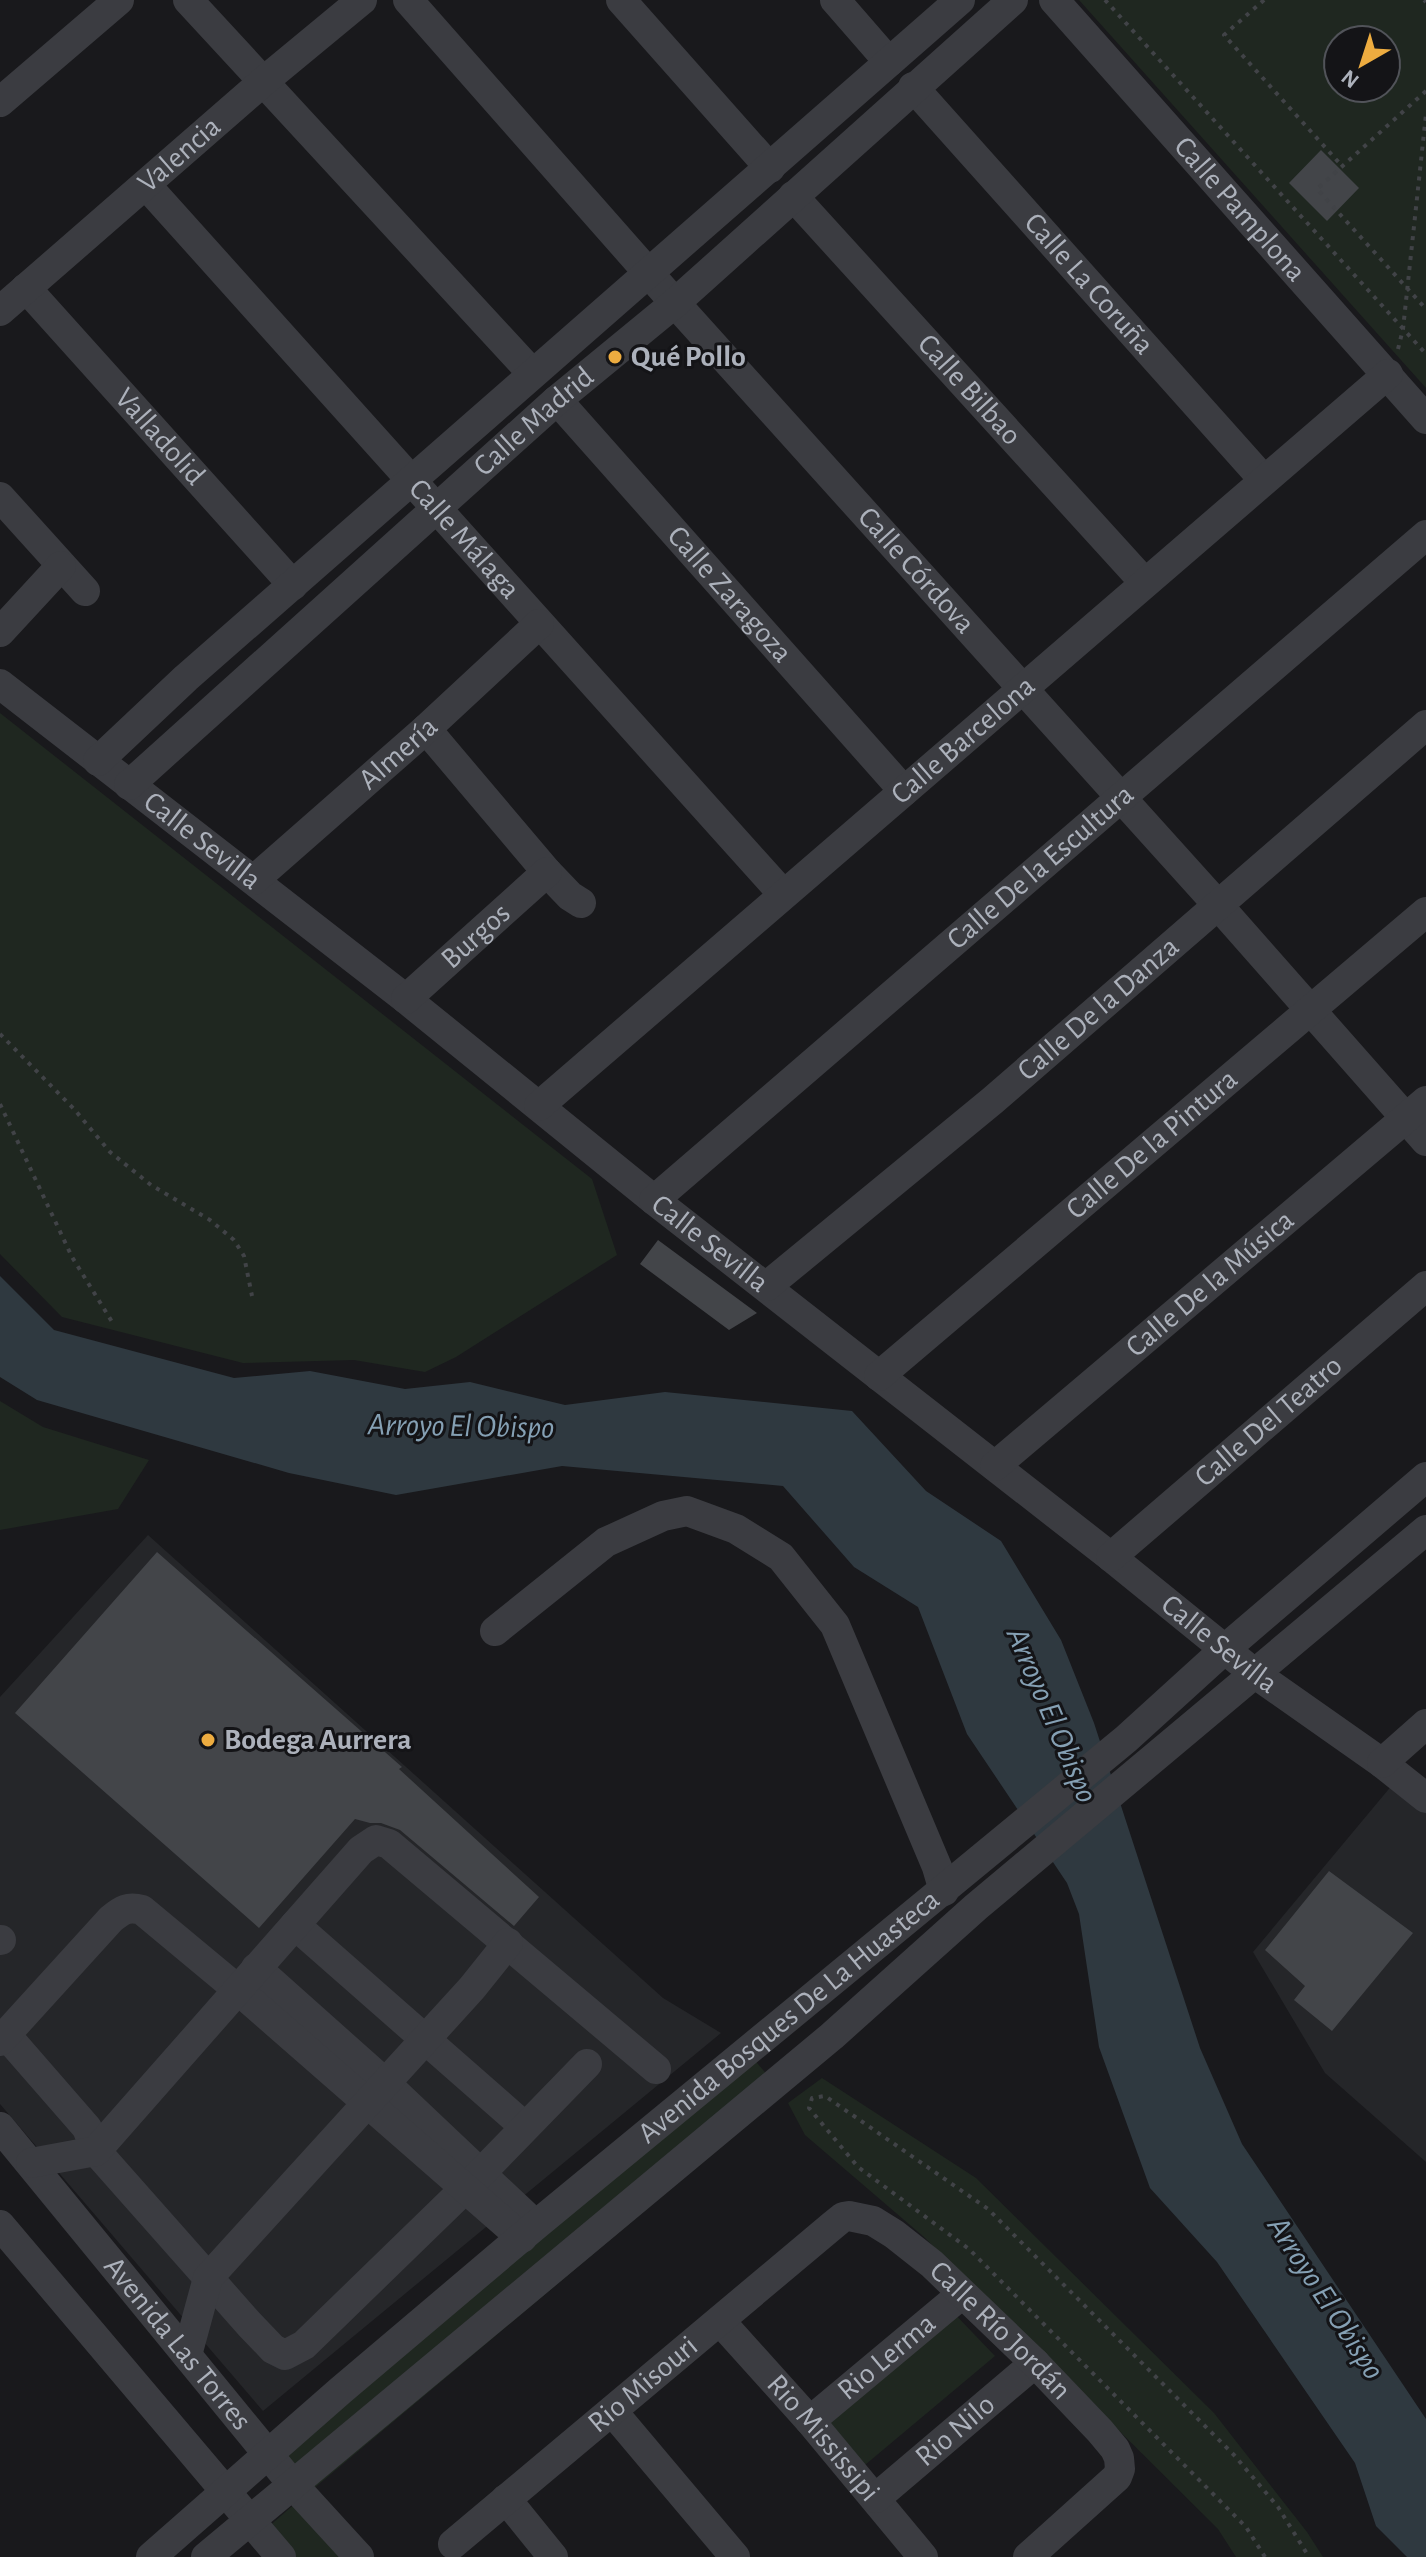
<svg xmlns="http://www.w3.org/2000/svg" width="1426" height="2557" font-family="'Alegreya Sans',sans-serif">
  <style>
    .built { fill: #252629 }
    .green { fill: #1f2720; fill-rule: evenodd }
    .water { fill: #2f3940 }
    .building { fill: #434549 }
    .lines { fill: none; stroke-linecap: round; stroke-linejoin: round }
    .path { stroke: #414347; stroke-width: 4; stroke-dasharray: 4 6; stroke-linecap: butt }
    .minor { stroke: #3b3c41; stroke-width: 30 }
    .poi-dot { fill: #edac40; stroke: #141417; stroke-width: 3 }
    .labels { text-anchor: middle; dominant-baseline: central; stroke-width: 6; stroke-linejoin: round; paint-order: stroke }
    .street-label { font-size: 30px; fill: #acb1bb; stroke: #141417 }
    .poi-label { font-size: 30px; font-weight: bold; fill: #acb1bb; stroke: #141417; text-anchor: start }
    .water-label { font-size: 32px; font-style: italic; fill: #85a0b4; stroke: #141417 }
  </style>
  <rect width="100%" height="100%" fill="#19191c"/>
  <path class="built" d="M148 1535 663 1998 721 2033 263 2411 0 2104V1697Z
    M1408 1766 1426 1782V2162L1325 2073 1253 1952Z"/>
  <path class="green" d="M1079 0H1423L1426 4V388ZM1338 40H1386V88H1338Z
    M0 713 592 1179 617 1255 456 1357 425 1372 354 1360 243 1363 62 1317 0 1254Z
    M0 1401 43 1427 149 1460 118 1509 0 1530Z
    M744 2048 784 2094 306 2495 357 2557H292L267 2528 305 2495 268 2452Z
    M822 2078 976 2178 1214 2413 1307 2532 1323 2557H1236L1218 2529 924 2237 805 2135 788 2103Z
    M950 2309 995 2356 859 2470 817 2421Z"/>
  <path class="water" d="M0 1276 54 1330 234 1378 310 1371 405 1389 470 1382 565 1405 665 1392 852 1411 926 1491 1001 1541 1061 1640 1094 1723 1200 2048 1242 2144 1426 2419V2557H1407L1376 2526 1355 2463 1217 2262 1150 2188 1099 2047 1079 1914 1067 1883 967 1734 918 1607 854 1567 783 1486 562 1466 396 1495 289 1473 37 1400 0 1377Z"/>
  <path class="building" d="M1321 150 1359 188 1327 221 1289 183Z
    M658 1240 757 1313 729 1330 640 1264Z
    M157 1552 402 1767 399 1769 539 1897 514 1926 400 1830 381 1823H370L355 1819 259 1928 15 1713Z
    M1329 1871 1413 1933 1332 2031 1294 2000 1305 1986 1265 1950Z"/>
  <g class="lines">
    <path class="path" d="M1105 0 1426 354
      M1264 0 1224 35 1342 166
      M1424 0 1426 2
      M1426 91 1317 189 1426 309
      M1398 349 1403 329 1426 114
      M0 1034 74 1109 110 1152 151 1185 210 1220 234 1240 244 1256 252 1296
      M0 1104 72 1257 114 1325
      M1265 2557 1246 2527 969 2249 858 2167 809 2108 812 2098 825 2096 988 2209 1234 2455 1278 2507 1309 2557"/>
    <g class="minor">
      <path d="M188 0 532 373"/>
      <path id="s1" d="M408 0 675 303 1217 904 1426 1141"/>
      <path d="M621 0 770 168"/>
      <path d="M835 0 889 62"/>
      <path id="s2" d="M1054 0 1426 419"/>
      <path id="s3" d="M913 87 1264 480"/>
      <path d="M0 102 119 0"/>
      <path id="s4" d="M146 185 783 894"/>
      <path id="s5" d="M793 196 1145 583"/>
      <path id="s6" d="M26 288 293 585"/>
      <path id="s7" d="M0 311 264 81 362 0"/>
      <path id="s8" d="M557 400 904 791"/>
      <path d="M0 497 85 591"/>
      <path d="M0 632 61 566"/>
      <path id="s9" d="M0 684 406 999 654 1200 1111 1557 1254 1673 1382 1763 1426 1798"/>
      <path d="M426 729 547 872 570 896 581 903"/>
      <path d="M98 761 186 678 960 0"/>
      <path id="s10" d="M129 785 557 400 675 303 1013 0"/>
      <path id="s11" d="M254 880 426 729 539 624"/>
      <path id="s12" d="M406 999 547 872"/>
      <path id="s13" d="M539 1106 1388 374"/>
      <path id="s14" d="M654 1200 1426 535"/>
      <path id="s15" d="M767 1286 992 1101 1426 725"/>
      <path id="s16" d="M879 1376 1426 912"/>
      <path id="s17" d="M995 1466 1426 1101"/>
      <path id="s18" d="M1111 1557 1426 1286"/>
      <path d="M495 1631 606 1542 663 1516 687 1511 736 1529 781 1557 835 1625 937 1867 944 1891"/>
      <path d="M1382 1763 1426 1724"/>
      <path d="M295 1925 525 2127"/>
      <path d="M0 1940H1"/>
      <path d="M256 1968 385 2083 528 2218"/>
      <path d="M6 2035 87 2128 96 2151 250 2325 273 2349 285 2355 304 2345 480 2174 587 2064"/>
      <path d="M0 2041 111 1919C122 1910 128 1906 142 1910L237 1989 522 2238"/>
      <path id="s19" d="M0 2127 294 2486 359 2557"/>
      <path d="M31 2163 96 2151 361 1850 376 1840 389 1844 656 2069"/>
      <path d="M0 2225 281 2557"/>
      <path id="s20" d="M720 2321 810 2421 923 2557"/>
      <path d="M187 2355 208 2278 472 1988 508 1943"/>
      <path d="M612 2411 735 2557"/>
      <path id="s21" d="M810 2421 962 2294"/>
      <path id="s22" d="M876 2498 1035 2363"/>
      <path d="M506 2499 553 2557"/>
      <path id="s23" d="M453 2544 832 2226 843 2217 849 2216 873 2221 894 2234 932 2264 1035 2363 1100 2431 1115 2449 1119 2458 1120 2469 1117 2477 1028 2557"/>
      <path id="s24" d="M151 2557 340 2391 536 2225 1126 1739 1225 1649 1426 1477"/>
      <path d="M206 2557 832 2036 976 1907 1426 1530"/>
    </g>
  </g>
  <g class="poi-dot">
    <circle cx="615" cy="357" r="8"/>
    <circle cx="208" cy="1740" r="8"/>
  </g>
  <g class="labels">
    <g class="street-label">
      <text stroke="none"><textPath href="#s7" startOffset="238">Valencia</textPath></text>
      <text stroke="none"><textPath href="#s2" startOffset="280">Calle Pamplona</textPath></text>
      <text stroke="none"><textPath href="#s3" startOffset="264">Calle La Coruña</textPath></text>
      <text stroke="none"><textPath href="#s5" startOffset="262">Calle Bilbao</textPath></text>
      <text stroke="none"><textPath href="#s10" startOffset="544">Calle Madrid</textPath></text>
      <text stroke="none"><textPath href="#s6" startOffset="200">Valladolid</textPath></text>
      <text stroke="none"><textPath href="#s4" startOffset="476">Calle Málaga</textPath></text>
      <text stroke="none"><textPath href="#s1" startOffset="764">Calle Córdova</textPath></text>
      <text stroke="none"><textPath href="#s8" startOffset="260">Calle Zaragoza</textPath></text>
      <text stroke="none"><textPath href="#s13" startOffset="560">Calle Barcelona</textPath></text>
      <text stroke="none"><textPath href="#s11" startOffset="192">Almería</textPath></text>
      <text stroke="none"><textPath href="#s9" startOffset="256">Calle Sevilla</textPath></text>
      <text stroke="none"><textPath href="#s14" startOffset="510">Calle De la Escultura</textPath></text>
      <text stroke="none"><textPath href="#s12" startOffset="94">Burgos</textPath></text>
      <text stroke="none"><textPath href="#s15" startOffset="432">Calle De la Danza</textPath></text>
      <text stroke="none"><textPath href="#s16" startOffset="358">Calle De la Pintura</textPath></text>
      <text stroke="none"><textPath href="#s9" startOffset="904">Calle Sevilla</textPath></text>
      <text stroke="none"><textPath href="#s17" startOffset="282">Calle De la Música</textPath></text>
      <text stroke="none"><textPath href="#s18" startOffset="208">Calle Del Teatro</textPath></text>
      <text stroke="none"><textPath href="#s9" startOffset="1552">Calle Sevilla</textPath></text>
      <text stroke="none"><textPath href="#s24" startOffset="836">Avenida Bosques De La Huasteca</textPath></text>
      <text stroke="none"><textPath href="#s23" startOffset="708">Calle Río Jordán</textPath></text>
      <text stroke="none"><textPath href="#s19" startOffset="280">Avenida Las Torres</textPath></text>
      <text stroke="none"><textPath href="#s21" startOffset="100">Rio Lerma</textPath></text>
      <text stroke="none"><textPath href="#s23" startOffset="248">Rio Misouri</textPath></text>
      <text stroke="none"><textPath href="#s22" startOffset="104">Rio Nilo</textPath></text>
      <text stroke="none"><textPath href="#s20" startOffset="156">Rio Mississipi</textPath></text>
    </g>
    <g class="poi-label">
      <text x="631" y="357">Qué Pollo</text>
      <text x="224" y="1740">Bodega Aurrera</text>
    </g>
    <g class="water-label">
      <text transform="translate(461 1426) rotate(1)">Arroyo El Obispo</text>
      <text transform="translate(1052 1715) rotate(67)">Arroyo El Obispo</text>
      <text transform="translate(1326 2298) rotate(57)">Arroyo El Obispo</text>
    </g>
  </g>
  <g transform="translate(1362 64) rotate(219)"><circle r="38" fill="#141417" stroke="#515359" stroke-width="2"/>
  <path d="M0-6L14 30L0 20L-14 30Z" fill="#edac40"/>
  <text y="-12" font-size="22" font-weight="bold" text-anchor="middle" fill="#acb1bb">N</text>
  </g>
</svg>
